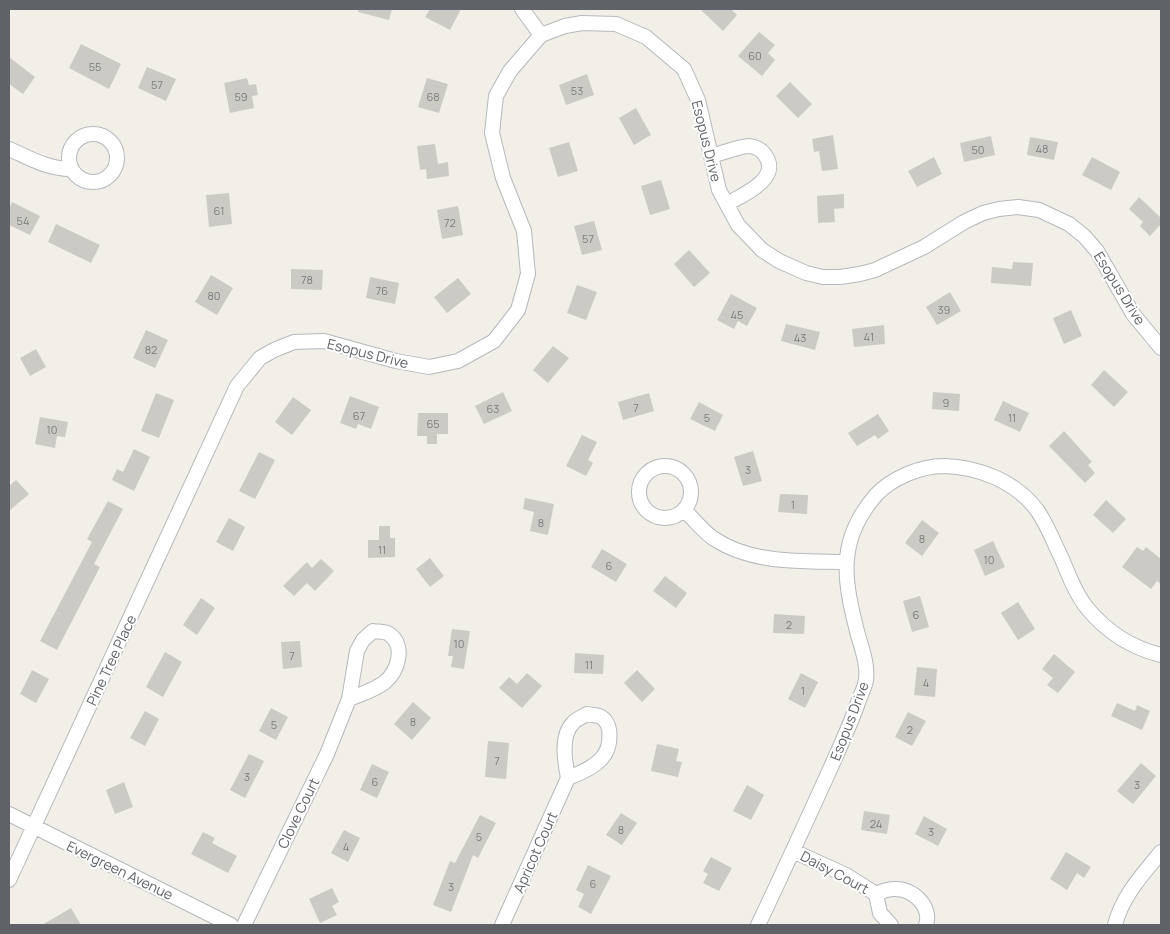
<svg xmlns="http://www.w3.org/2000/svg" width="1170" height="934" font-family="Manrope,sans-serif">
  <style>
    .building { fill: #cccac5 }
    .lines { fill: none; stroke-linecap: round; stroke-linejoin: round }
    .minor-casing { stroke: #b5b8bc; stroke-width: 16 }
    .minor { stroke: #fff; stroke-width: 14 }
    .labels { text-anchor: middle; dominant-baseline: central; stroke-width: 4; stroke-linejoin: round; paint-order: stroke }
    .number-label { font-size: 11px; fill: #7a7d7f }
    .street-label { font-size: 14px; fill: #5f6368; stroke: #fff }
  </style>
  <rect width="100%" height="100%" fill="#f1efe8"/>
  <path class="building" d="M359 9H392L389 20 358 12Z
    M430 9H461L450 30 425 17Z
    M700 9H731L737 15 723 31Z
    M759 32 775 45 768 53 775 60 762 76 738 56Z
    M81 44 121 64 109 89 69 68Z
    M9 57 35 77 23 94 9 84Z
    M147 67 176 79 166 101 138 88Z
    M587 74 594 95 566 105 559 85Z
    M247 78 249 85 256 84 258 95 252 96 254 108 230 113 224 83Z
    M427 78 448 84 439 113 418 107Z
    M790 82 812 104 798 118 776 96Z
    M636 108 651 135 634 145 619 118Z
    M833 135 838 169 822 171 819 151 814 152 812 139Z
    M991 136 995 155 964 162 960 143Z
    M1030 137 1058 142 1054 160 1027 155Z
    M569 142 578 171 558 177 549 148Z
    M435 144 438 164 448 162 449 176 427 179 426 169 420 170 417 146Z
    M934 157 942 174 917 187 908 171Z
    M1092 157 1120 172 1111 190 1082 175Z
    M661 180 670 209 650 215 641 186Z
    M229 193 232 224 209 227 206 195Z
    M844 194V208L834 209 835 222 818 223 817 196Z
    M1139 197 1161 218V224L1150 236 1140 226 1143 222 1129 209Z
    M12 202 40 216 30 235 9 225V209Z
    M458 206 463 235 442 239 437 210Z
    M594 221 602 250 582 255 574 226Z
    M56 224 100 245 91 263 48 242Z
    M689 250 710 273 694 287 674 264Z
    M1013 262 1033 263 1031 286 991 283 992 267 1012 269Z
    M291 269 323 270 322 290 291 289Z
    M211 275 233 288 217 315 195 302Z
    M370 277 399 283 395 304 366 298Z
    M458 278 471 294 447 313 434 297Z
    M577 285 597 292 586 320 567 313Z
    M950 292 961 311 937 325 926 307Z
    M731 294 757 308 747 326 738 321 734 329 717 320Z
    M1071 310 1082 336 1064 344 1053 318Z
    M786 324 820 332 815 350 781 341Z
    M884 325 885 344 854 347 852 329Z
    M146 330 168 340 155 368 133 358Z
    M553 346 569 358 548 383 533 370Z
    M36 349 46 367 30 376 20 358Z
    M1104 370 1128 392 1114 407 1091 385Z
    M503 392 512 411 484 424 475 406Z
    M933 392 960 394 959 411 932 409Z
    M156 393 174 400 159 438 141 431Z
    M649 393 654 411 623 420 618 402Z
    M350 396 379 407 371 429 358 424 356 429 340 423Z
    M293 397 311 410 292 435 275 422Z
    M1003 401 1029 413 1020 432 994 420Z
    M699 402 723 415 715 431 690 419Z
    M418 413H448V434H437V444H427V436H417Z
    M878 414 889 431 878 439 875 435 857 446 848 433Z
    M40 417 68 422 65 437 57 436 55 448 35 444Z
    M1064 431 1092 462 1088 465 1095 473 1085 483 1049 446Z
    M582 435 597 442 588 460 593 463 586 476 566 466Z
    M134 449 150 457 134 491 112 480 117 469 123 472Z
    M753 451 762 481 743 486 734 457Z
    M259 452 275 460 255 499 239 491Z
    M16 480 29 494 9 511V486Z
    M780 494 808 495 807 514 778 512Z
    M525 498 554 504 548 535 530 531 534 512 523 509Z
    M1106 500 1126 519 1113 533 1093 515Z
    M108 501 123 509 94 564 100 567 57 650 40 641 92 542 87 539Z
    M229 518 245 527 233 551 216 542Z
    M922 520 939 533 922 556 905 543Z
    M379 526H390V538H395V557L368 558V540H379Z
    M993 541 1005 567 985 576 974 550Z
    M1137 547 1143 551 1146 547 1161 559V584L1157 581 1151 589 1122 567Z
    M602 549 627 564 616 582 591 567Z
    M430 558 444 576 430 587 416 569Z
    M321 559 334 571 315 591 307 583 294 596 283 586 307 562 312 568Z
    M665 576 687 593 676 608 653 591Z
    M920 596 929 627 912 632 903 601Z
    M201 598 215 608 197 635 183 625Z
    M1018 602 1035 629 1018 640 1001 613Z
    M774 614 805 616 804 634 773 633Z
    M452 629 470 631 464 669 451 667 453 656H448Z
    M300 641 302 667 283 669 281 642Z
    M165 652 182 662 163 697 146 687Z
    M575 653 604 655 603 674 574 673Z
    M1054 654 1075 672 1058 693 1047 685 1053 678 1042 669Z
    M917 667 937 669 935 697 914 695Z
    M32 670 49 679 36 703 20 694Z
    M637 670 655 689 642 702 624 683Z
    M527 673 542 686 522 708 499 688 509 677 517 684Z
    M801 673 818 682 805 708 788 699Z
    M413 702 431 718 412 740 394 724Z
    M1117 703 1135 711 1137 705 1150 711 1142 730 1111 716Z
    M271 708 288 717 276 740 259 731Z
    M145 711 159 719 145 746 130 738Z
    M908 712 926 721 912 746 895 737Z
    M488 741 509 743 506 779 485 777Z
    M657 744 679 749 676 761 682 762 678 777 651 771Z
    M249 754 264 761 245 798 230 790Z
    M1141 763 1156 776 1133 804 1117 791Z
    M372 764 389 772 377 798 360 790Z
    M124 782 133 807 115 814 106 790Z
    M747 785 764 795 751 820 733 811Z
    M864 811 890 815 887 834 861 830Z
    M621 813 637 823 622 845 606 835Z
    M480 815 496 823 478 858 473 855 451 912 433 905 450 861 455 863Z
    M924 816 947 829 938 846 915 834Z
    M344 830 360 838 348 862 331 853Z
    M203 832 215 838 212 843 237 856 228 873 191 854Z
    M1066 852 1091 867 1084 878 1077 873 1067 890 1050 879Z
    M711 857 732 868 719 891 703 883 708 874 703 871Z
    M588 865 611 876 591 914 578 907 584 894 576 890Z
    M332 888 339 902 332 906 337 915 320 923 309 899Z
    M71 908 81 925H42Z"/>
  <g class="lines">
    <defs>
      <path id="minor" d="M522 9 541 35
        M69 158a24 24 0 1 1 48 0a24 24 0 1 1-48 0Z
        M9 149C30 158 47 169 71 169
        M711 156C723 153 736 147 749 146 755 146 762 150 765 155 782 179 742 195 727 204
        M639 492a26 26 0 1 1 52 0a26 26 0 1 1-52 0Z
        M685 511C695 520 704 533 716 540 753 564 803 561 846 562
        M373 631C378 632 385 631 389 634 406 645 398 671 385 682 375 690 361 694 349 699L357 651 363 640Z
        M587 714C590 715 595 715 599 716 614 722 611 748 602 758 593 768 580 773 568 778 565 762 560 736 573 723 576 719 582 717 587 714Z
        M9 814 231 925
        M793 851 846 875 876 894
        M9 880 237 386 260 358 274 350 294 342 324 341 396 361 429 367 458 361 494 341 518 310 528 274 524 231 503 178 492 133 496 96 510 71 541 35 565 26 582 23 616 24 646 37 684 69 698 100 719 190 738 225 762 250 779 261 806 273 823 277H840L860 274 875 270 924 247 964 222 983 213 999 209 1018 207 1039 210 1069 224 1084 236 1097 251 1133 314 1161 348
        M244 925 327 754 349 699
        M502 925 568 778
        M758 925C783 873 807 820 831 767 841 745 851 723 859 700 861 694 865 687 866 680 868 665 862 649 858 635 844 581 836 541 876 495 892 478 920 466 944 466 979 467 1015 481 1037 510 1047 524 1054 543 1062 559 1069 576 1076 594 1087 608 1106 631 1132 648 1161 655
        M891 925 880 913 876 894C882 891 888 889 895 889 914 889 932 907 926 925
        M1115 925C1122 896 1143 874 1161 852"/>
    </defs>
    <use href="#minor" class="minor-casing"/>
    <use href="#minor" class="minor"/>
  </g>
  <g class="labels">
    <g class="number-label">
      <text x="755" y="55">60</text>
      <text x="95" y="66">55</text>
      <text x="157" y="84">57</text>
      <text x="577" y="90">53</text>
      <text x="241" y="96">59</text>
      <text x="433" y="96">68</text>
      <text x="1042" y="148">48</text>
      <text x="978" y="149">50</text>
      <text x="219" y="210">61</text>
      <text x="23" y="220">54</text>
      <text x="450" y="222">72</text>
      <text x="588" y="238">57</text>
      <text x="307" y="279">78</text>
      <text x="382" y="290">76</text>
      <text x="214" y="295">80</text>
      <text x="944" y="309">39</text>
      <text x="737" y="314">45</text>
      <text x="869" y="336">41</text>
      <text x="800" y="337">43</text>
      <text x="151" y="349">82</text>
      <text x="946" y="402">9</text>
      <text x="636" y="407">7</text>
      <text x="493" y="408">63</text>
      <text x="359" y="415">67</text>
      <text x="707" y="417">5</text>
      <text x="1012" y="417">11</text>
      <text x="433" y="423">65</text>
      <text x="52" y="429">10</text>
      <text x="748" y="469">3</text>
      <text x="793" y="504">1</text>
      <text x="541" y="522">8</text>
      <text x="922" y="538">8</text>
      <text x="382" y="549">11</text>
      <text x="989" y="559">10</text>
      <text x="609" y="565">6</text>
      <text x="916" y="614">6</text>
      <text x="789" y="624">2</text>
      <text x="459" y="643">10</text>
      <text x="292" y="655">7</text>
      <text x="589" y="664">11</text>
      <text x="926" y="682">4</text>
      <text x="803" y="690">1</text>
      <text x="413" y="721">8</text>
      <text x="274" y="724">5</text>
      <text x="910" y="729">2</text>
      <text x="497" y="760">7</text>
      <text x="247" y="776">3</text>
      <text x="375" y="781">6</text>
      <text x="1137" y="784">3</text>
      <text x="876" y="823">24</text>
      <text x="621" y="829">8</text>
      <text x="931" y="831">3</text>
      <text x="479" y="836">5</text>
      <text x="346" y="846">4</text>
      <text x="593" y="883">6</text>
      <text x="451" y="886">3</text>
    </g>
    <g class="street-label">
      <text transform="translate(707 141) rotate(76)">Esopus Drive</text>
      <text transform="translate(1120 288) rotate(58)">Esopus Drive</text>
      <text transform="translate(368 353) rotate(14)">Esopus Drive</text>
      <text transform="translate(111 660) rotate(-65)">Pine Tree Place</text>
      <text transform="translate(849 721) rotate(-69)">Esopus Drive</text>
      <text transform="translate(298 813) rotate(-64)">Clove Court</text>
      <text transform="translate(535 852) rotate(-66)">Apricot Court</text>
      <text transform="translate(120 870) rotate(26)">Evergreen Avenue</text>
      <text transform="translate(835 872) rotate(28)">Daisy Court</text>
    </g>
  </g>
  <rect width="1170" height="934" fill="none" stroke="#5f6368" stroke-width="20"/>
</svg>
